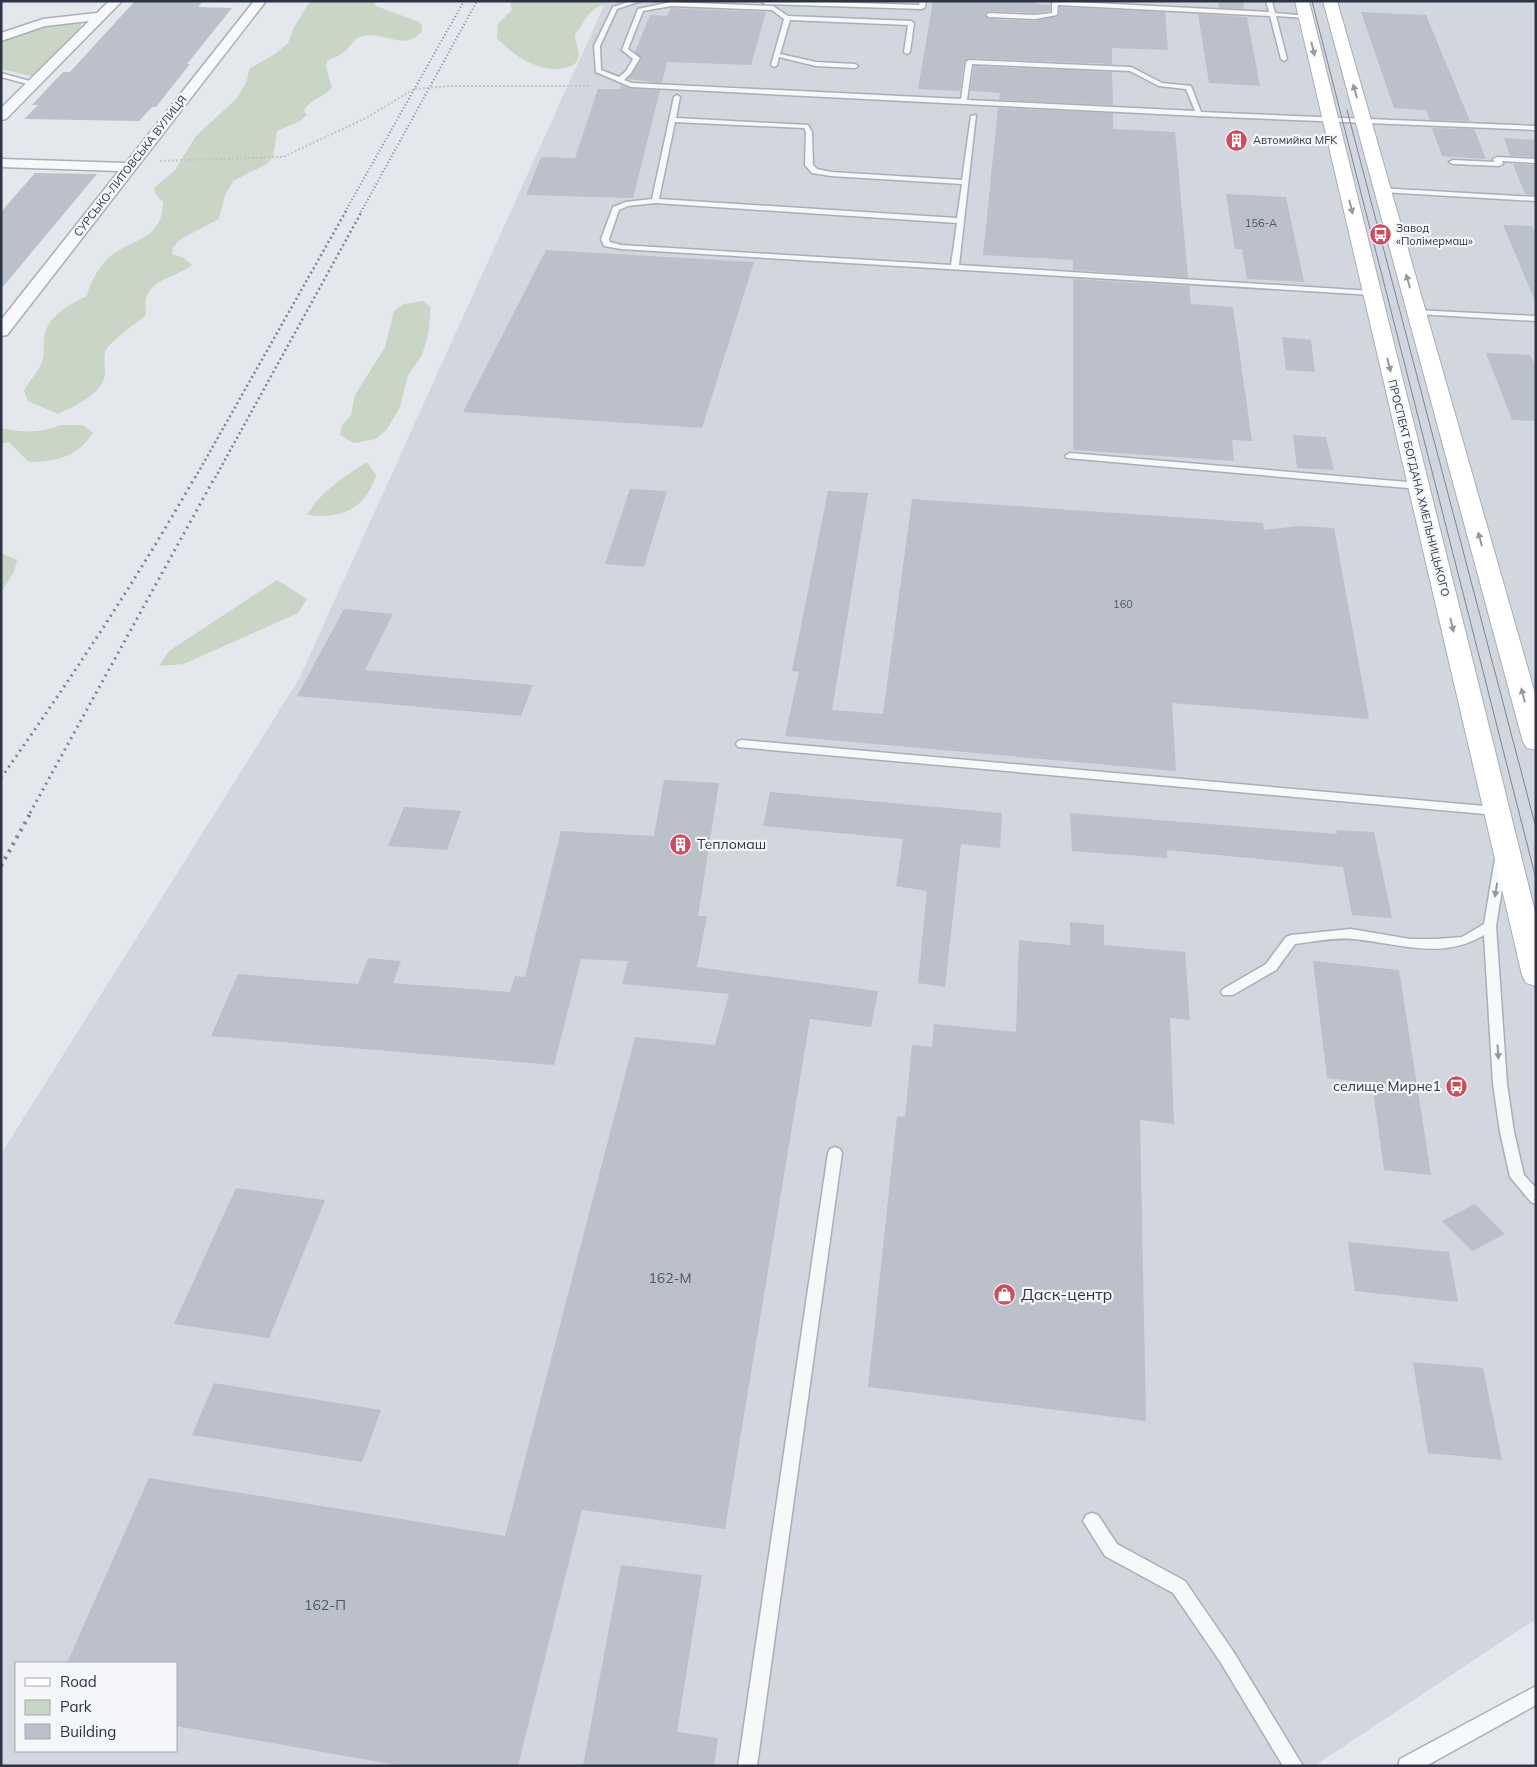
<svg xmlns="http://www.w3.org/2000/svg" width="1537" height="1767" font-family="Mulish,sans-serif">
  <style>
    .built { fill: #d2d6de; fill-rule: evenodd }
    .green { fill: #c9d6c5 }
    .building { fill: #bbc0ca }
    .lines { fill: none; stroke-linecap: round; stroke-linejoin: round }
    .service-casing { stroke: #a9aeb7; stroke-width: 3 }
    .minor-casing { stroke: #a9aeb7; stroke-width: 3 }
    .secondary-casing { stroke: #a9aeb7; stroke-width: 2 }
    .path { stroke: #c2c5cb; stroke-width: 2; stroke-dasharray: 2 2; stroke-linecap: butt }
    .service { fill: #f7f8fa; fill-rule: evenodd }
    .minor { fill: #f7f8fa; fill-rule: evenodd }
    .secondary { fill: #fff; fill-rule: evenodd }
    .tram { stroke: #7d8696; stroke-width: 1 }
    .rail-far3 { stroke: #7d8696; stroke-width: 2; stroke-dasharray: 1 2.5; stroke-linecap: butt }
    .rail-far2 { stroke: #7d8696; stroke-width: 2.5; stroke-dasharray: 2 3; stroke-linecap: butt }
    .rail-far1 { stroke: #7d8696; stroke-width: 3; stroke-dasharray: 2 4.5; stroke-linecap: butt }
    .rail { stroke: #7d8696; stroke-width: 4; stroke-dasharray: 2.5 5.5; stroke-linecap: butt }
    .oneway { fill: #959aa2 }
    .oneway2 { fill: #9196a0 }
    .labels { text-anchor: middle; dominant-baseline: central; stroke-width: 4.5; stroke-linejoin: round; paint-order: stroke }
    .far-poi-label { font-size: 11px; fill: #2b3445; stroke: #f4f6f9; text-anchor: start }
    .far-street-label { font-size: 11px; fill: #2b3445; stroke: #f4f6f9 }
    .number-label { font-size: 11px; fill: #4f5766 }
    .poi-label { font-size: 14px; fill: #2b3445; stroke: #f4f6f9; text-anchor: start }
    .near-number-label { font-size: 14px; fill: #4f5766 }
    .near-poi-label { font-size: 16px; fill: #2b3445; stroke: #f4f6f9; text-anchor: start }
  </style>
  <rect width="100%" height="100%" fill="#e4e7ec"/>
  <path class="built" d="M606 1H1536V1619L1314 1766H1V1154L299 679ZM16 1663H176V1751H16Z"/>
  <path class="green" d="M310 1H374L376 6 419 22 422 26V31C404 53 382 29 360 37 353 39 350 48 344 52 339 56 332 58 327 61L326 67 332 88C324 97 311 99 304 110L307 115 300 121 277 131 273 157 267 164 233 181 225 195 219 219 181 239 173 247 172 254 184 258 192 265C169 282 141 278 146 315 134 325 117 336 107 348 102 357 106 366 105 375 102 394 73 407 58 414L28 401 24 391C29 380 38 373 42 362 45 354 43 347 44 338 47 316 68 305 87 296 90 281 101 263 113 254 138 237 162 239 163 202L156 195 154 188 175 170 196 136 237 98 247 81 249 69 275 54 288 43 294 27Z
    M510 1H617C588 8 591 12 575 35 575 44 582 52 577 61 574 66 569 67 564 68 540 73 513 56 497 38L498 24 512 10Z
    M81 23V29L35 77 1 69V42L41 27Z
    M423 301 431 307 428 335 422 355 408 375 400 407 387 429 376 439 354 443 340 435 342 425 351 415 355 395 385 347 394 311 404 304Z
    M61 425H83L93 433C77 457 56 462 29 462L9 442 1 444V428C23 433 40 433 61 425Z
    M367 462 376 475C365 510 341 519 307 515 320 492 345 476 367 462Z
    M1 553 17 560 14 572 1 592Z
    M277 580 307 599 298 613 184 664 159 666 169 651Z"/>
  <path class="building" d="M135 1H203L198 7 232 8 187 64H190L156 107H152L139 121 24 119 38 105H32L63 72H70Z
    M933 1H1035L1036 4 1050 5V11L1035 13 989 11 984 14 989 19 1035 21 1058 16 1060 7 1165 12 1168 50 1112 48V64L969 58 964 62 960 91 918 89Z
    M1218 1H1243L1244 9 1219 8Z
    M671 8 766 12 751 65 667 62 662 83 627 79 642 59 635 52 650 15 667 16Z
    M1361 12 1426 15 1470 121 1430 120 1426 110 1394 108Z
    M1198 14 1247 17 1260 86 1209 83Z
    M974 66 1112 72 1113 105 999 100 1000 93 970 91Z
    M621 85 631 89 660 90 633 198 526 195 541 157 575 158 598 89H620Z
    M998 108 1113 113V129L1175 132 1188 278 1073 270V260L983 255Z
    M1432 128 1474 129 1486 159 1442 156Z
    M1504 138 1536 140V157L1510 156Z
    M1513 164 1536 165V195L1525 194Z
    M35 173 97 174 1 289V212Z
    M1226 194 1286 197 1304 282 1247 279 1242 249H1235Z
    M1503 225 1532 226 1536 236V303Z
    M546 250 754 262 702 428 463 412Z
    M1073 279 1189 286 1191 304 1233 307 1252 441 1232 440 1234 461 1073 450Z
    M1282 337 1311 340 1315 372 1286 370Z
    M1486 353 1530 355 1536 368V421L1512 420Z
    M1293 435 1326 437 1334 470 1297 468Z
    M630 489 667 491 644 567 605 564Z
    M828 491 868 493 832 710 883 714 912 499 1263 523 1264 530 1299 526 1334 528 1369 719 1172 703 1176 771 785 736 799 672 792 671Z
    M344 609 393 614 365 670 533 685 521 716 297 696Z
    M664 780 719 783 698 916H707L697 967 878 991 871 1027 810 1019 725 1529 582 1510 518 1766H402L176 1726V1663H67L149 1478 505 1536 635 1037 715 1045 729 994 622 984 628 961 581 959 554 1065 211 1036 238 974 358 984 368 958 401 961 393 983 510 992 515 976 525 977 561 831 654 836Z
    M770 792 1002 813 1000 848 961 844 945 987 918 983 927 891 896 886 903 839 763 826Z
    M404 807 461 811 447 850 388 846Z
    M1070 813 1337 834 1336 830 1374 832 1392 918 1352 915 1343 867 1167 850V858L1072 851Z
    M1070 922 1104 925V945L1185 952 1190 1020 1170 1018 1174 1124 1140 1120 1146 1421 868 1387 897 1116 905 1117 912 1045 932 1047 934 1024 1016 1032 1019 940 1070 945Z
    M1313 961 1399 970 1431 1175 1384 1170 1372 1083 1327 1078Z
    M236 1188 325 1200 269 1338 174 1324Z
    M1475 1204 1505 1234 1472 1251 1442 1221Z
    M1348 1242 1449 1252 1458 1302 1355 1291Z
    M1413 1362 1483 1368 1502 1460 1428 1453Z
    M214 1383 381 1410 362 1462 192 1435Z
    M621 1565 702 1575 677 1732 718 1738 714 1766H583Z"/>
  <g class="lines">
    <defs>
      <path id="service" d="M631 1H641L617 9 600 46 601 70 619 77 626 71 633 59 622 50 638 9 671 2 773 6 788 16 911 21 914 23 910 52 907 54 904 52 908 25 790 20 780 54 816 62 855 64 858 66 855 68 816 66 779 57 777 65 774 67 771 65 784 19 772 10 671 6 643 11 628 49 640 58 631 73 624 80 632 83 961 99 966 62 969 60 1131 67 1162 83 1191 86 1201 112 1536 126V130L1199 116 631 87 596 72 594 46 613 7ZM972 64 1130 71 1159 86 1186 89 1195 111 967 100Z
        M798 1 919 5 920 1H926L925 7 922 9 765 4 762 2Z
        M1055 1 1269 12 1266 1H1272L1275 13 1309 16 1306 18 1276 16 1287 59 1284 61 1281 59 1270 16 1058 5 1057 15 1035 19 989 17 986 15 989 13 1035 15 1052 13V3Z
        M1 73 37 83 38 84 35 86 1 77Z
        M677 95 680 97 676 118 808 125 812 132 813 165 817 169 831 172 962 180 971 116 976 115 959 265 1372 291 1376 293 1372 295 621 249 604 246 601 239 613 207 626 202 652 199 674 97ZM675 122 804 128 806 132 805 165 812 173 831 176 962 184 957 218 659 199ZM655 203 957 223 951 265 621 245 610 242 609 239 619 210 628 206Z
        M1497 157 1536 159V163L1502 161 1503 164 1499 166 1453 164 1449 162 1453 160 1494 162 1493 159Z
        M1379 188 1536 197V201L1382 192H1379Z
        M1414 310 1536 316V321L1417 314H1414Z
        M1070 453 1419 483 1424 486 1419 489 1067 458 1065 456Z
        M742 740 1496 807 1502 811 1496 815 738 747 736 744 738 741Z
        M1501 855 1507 859 1496 926 1507 1084 1514 1132 1524 1175 1536 1188V1204L1531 1202 1510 1177 1500 1132 1493 1084 1484 935C1442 961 1398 943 1353 939 1334 937 1313 942 1295 944L1276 970 1233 995H1223L1221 992 1223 989 1266 964 1286 937 1291 935 1351 929 1410 939H1437L1462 937 1484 924 1495 859Z
        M835 1147 840 1149 842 1153 757 1766H738L828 1153 830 1149Z
        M1092 1513 1098 1515 1117 1544 1185 1581 1233 1651 1303 1766H1283L1221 1663 1173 1593 1105 1556 1083 1521 1086 1515Z
        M1536 1686V1705L1426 1766H1398L1400 1759Z"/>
      <path id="minor" d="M109 1H122L6 119 1 120V108L89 21 45 26 1 41V33L43 19 97 13Z
        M254 1H266L7 335 1 336V320L119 171 1 167V159L126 163Z"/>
      <path id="secondary" d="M1295 1H1309L1536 916V986L1526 983 1522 975Z
        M1323 1H1337L1536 697V750L1527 748 1523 742Z"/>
    </defs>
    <use href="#service" class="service-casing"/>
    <use href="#minor" class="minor-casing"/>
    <use href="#secondary" class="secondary-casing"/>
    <path class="path" d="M160 161 283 157 366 118 414 89 451 86H591"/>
    <use href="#service" class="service"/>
    <use href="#minor" class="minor"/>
    <use href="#secondary" class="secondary"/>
    <path class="tram" d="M1312 1 1536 879
      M1347 110 1536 828"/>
    <path class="rail-far3" d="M345 212 464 1
      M361 212 477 1"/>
    <path class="rail-far2" d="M195 478 346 211
      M215 478 362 211"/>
    <path class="rail-far1" d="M1 778C70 680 136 581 195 477
      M30 813 215 477"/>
    <path class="rail" d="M1 866 31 812"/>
  </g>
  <defs><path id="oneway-solid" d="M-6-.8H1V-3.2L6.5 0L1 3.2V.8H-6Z" transform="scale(1.25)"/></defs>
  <g class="oneway">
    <use href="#oneway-solid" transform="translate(1313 49) rotate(77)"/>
    <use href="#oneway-solid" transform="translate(1355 91) rotate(-106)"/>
    <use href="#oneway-solid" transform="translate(1351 207) rotate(76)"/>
    <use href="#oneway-solid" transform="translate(1408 281) rotate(-106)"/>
    <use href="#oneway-solid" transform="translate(1389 365) rotate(76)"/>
    <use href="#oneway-solid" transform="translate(1480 539) rotate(-105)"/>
    <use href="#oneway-solid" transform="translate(1452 625) rotate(77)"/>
    <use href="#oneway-solid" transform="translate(1523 695) rotate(-105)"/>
  </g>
  <g class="oneway2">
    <use href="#oneway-solid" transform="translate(1496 890) rotate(99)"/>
    <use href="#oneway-solid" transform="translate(1498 1052) rotate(86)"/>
  </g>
  <defs>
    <symbol id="building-disc" viewBox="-11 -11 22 22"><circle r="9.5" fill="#d1495b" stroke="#f4f6f9"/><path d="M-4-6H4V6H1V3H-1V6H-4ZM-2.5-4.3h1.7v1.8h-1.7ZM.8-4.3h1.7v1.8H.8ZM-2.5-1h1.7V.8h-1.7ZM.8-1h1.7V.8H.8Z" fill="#fff"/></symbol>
    <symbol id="bus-disc" viewBox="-11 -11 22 22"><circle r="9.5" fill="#d1495b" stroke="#f4f6f9"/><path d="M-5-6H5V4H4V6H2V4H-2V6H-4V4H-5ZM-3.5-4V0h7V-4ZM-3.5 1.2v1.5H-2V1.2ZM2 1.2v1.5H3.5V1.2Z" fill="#fff"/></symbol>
    <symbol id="shop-disc" viewBox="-11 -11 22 22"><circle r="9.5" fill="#d1495b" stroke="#f4f6f9"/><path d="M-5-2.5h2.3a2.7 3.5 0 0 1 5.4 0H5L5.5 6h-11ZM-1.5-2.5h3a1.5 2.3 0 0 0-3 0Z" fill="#fff"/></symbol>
  </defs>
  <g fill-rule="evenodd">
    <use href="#building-disc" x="1224" y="128" width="25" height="25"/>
    <use href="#bus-disc" x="1368" y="222" width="25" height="25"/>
    <use href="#building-disc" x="668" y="832" width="25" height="25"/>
    <use href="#bus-disc" x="1444" y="1074" width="25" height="25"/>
    <use href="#shop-disc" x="992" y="1282" width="25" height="25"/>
  </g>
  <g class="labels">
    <g class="far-poi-label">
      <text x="1253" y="140">Автомийка MFK</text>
      <text x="1396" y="228">Завод<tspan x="1396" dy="13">«Полімермаш»</tspan></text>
    </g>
    <g class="far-street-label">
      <text transform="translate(130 166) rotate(-52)">СУРСЬКО-ЛИТОВСЬКА ВУЛИЦЯ</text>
      <text transform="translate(1419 488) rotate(76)">ПРОСПЕКТ БОГДАНА ХМЕЛЬНИЦЬКОГО</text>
    </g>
    <g class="number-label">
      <text x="1261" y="223">156-А</text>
      <text x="1123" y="604">160</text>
    </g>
    <g class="poi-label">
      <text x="697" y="844">Тепломаш</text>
      <text x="1441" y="1086" text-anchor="end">селище Мирне1</text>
    </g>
    <g class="near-number-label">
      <text x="670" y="1278">162-М</text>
      <text x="325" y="1605">162-П</text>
    </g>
    <g class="near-poi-label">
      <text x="1021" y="1294">Даск-центр</text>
    </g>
  </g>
  <rect width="1537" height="1767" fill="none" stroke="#2b3445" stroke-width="5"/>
  <rect x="15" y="1662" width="162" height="90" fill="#f4f6f9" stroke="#a4a8b1"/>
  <rect x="25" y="1678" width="25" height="8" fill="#ffffff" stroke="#a4a8b1"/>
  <text x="60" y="1687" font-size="15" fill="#2b3445">Road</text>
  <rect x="25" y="1700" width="25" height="15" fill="#c9d6c5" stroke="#a4a8b1"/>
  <text x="60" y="1712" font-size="15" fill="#2b3445">Park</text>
  <rect x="25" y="1724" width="25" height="15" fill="#bbc0ca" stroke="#a4a8b1"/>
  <text x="60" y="1737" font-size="15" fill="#2b3445">Building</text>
</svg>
